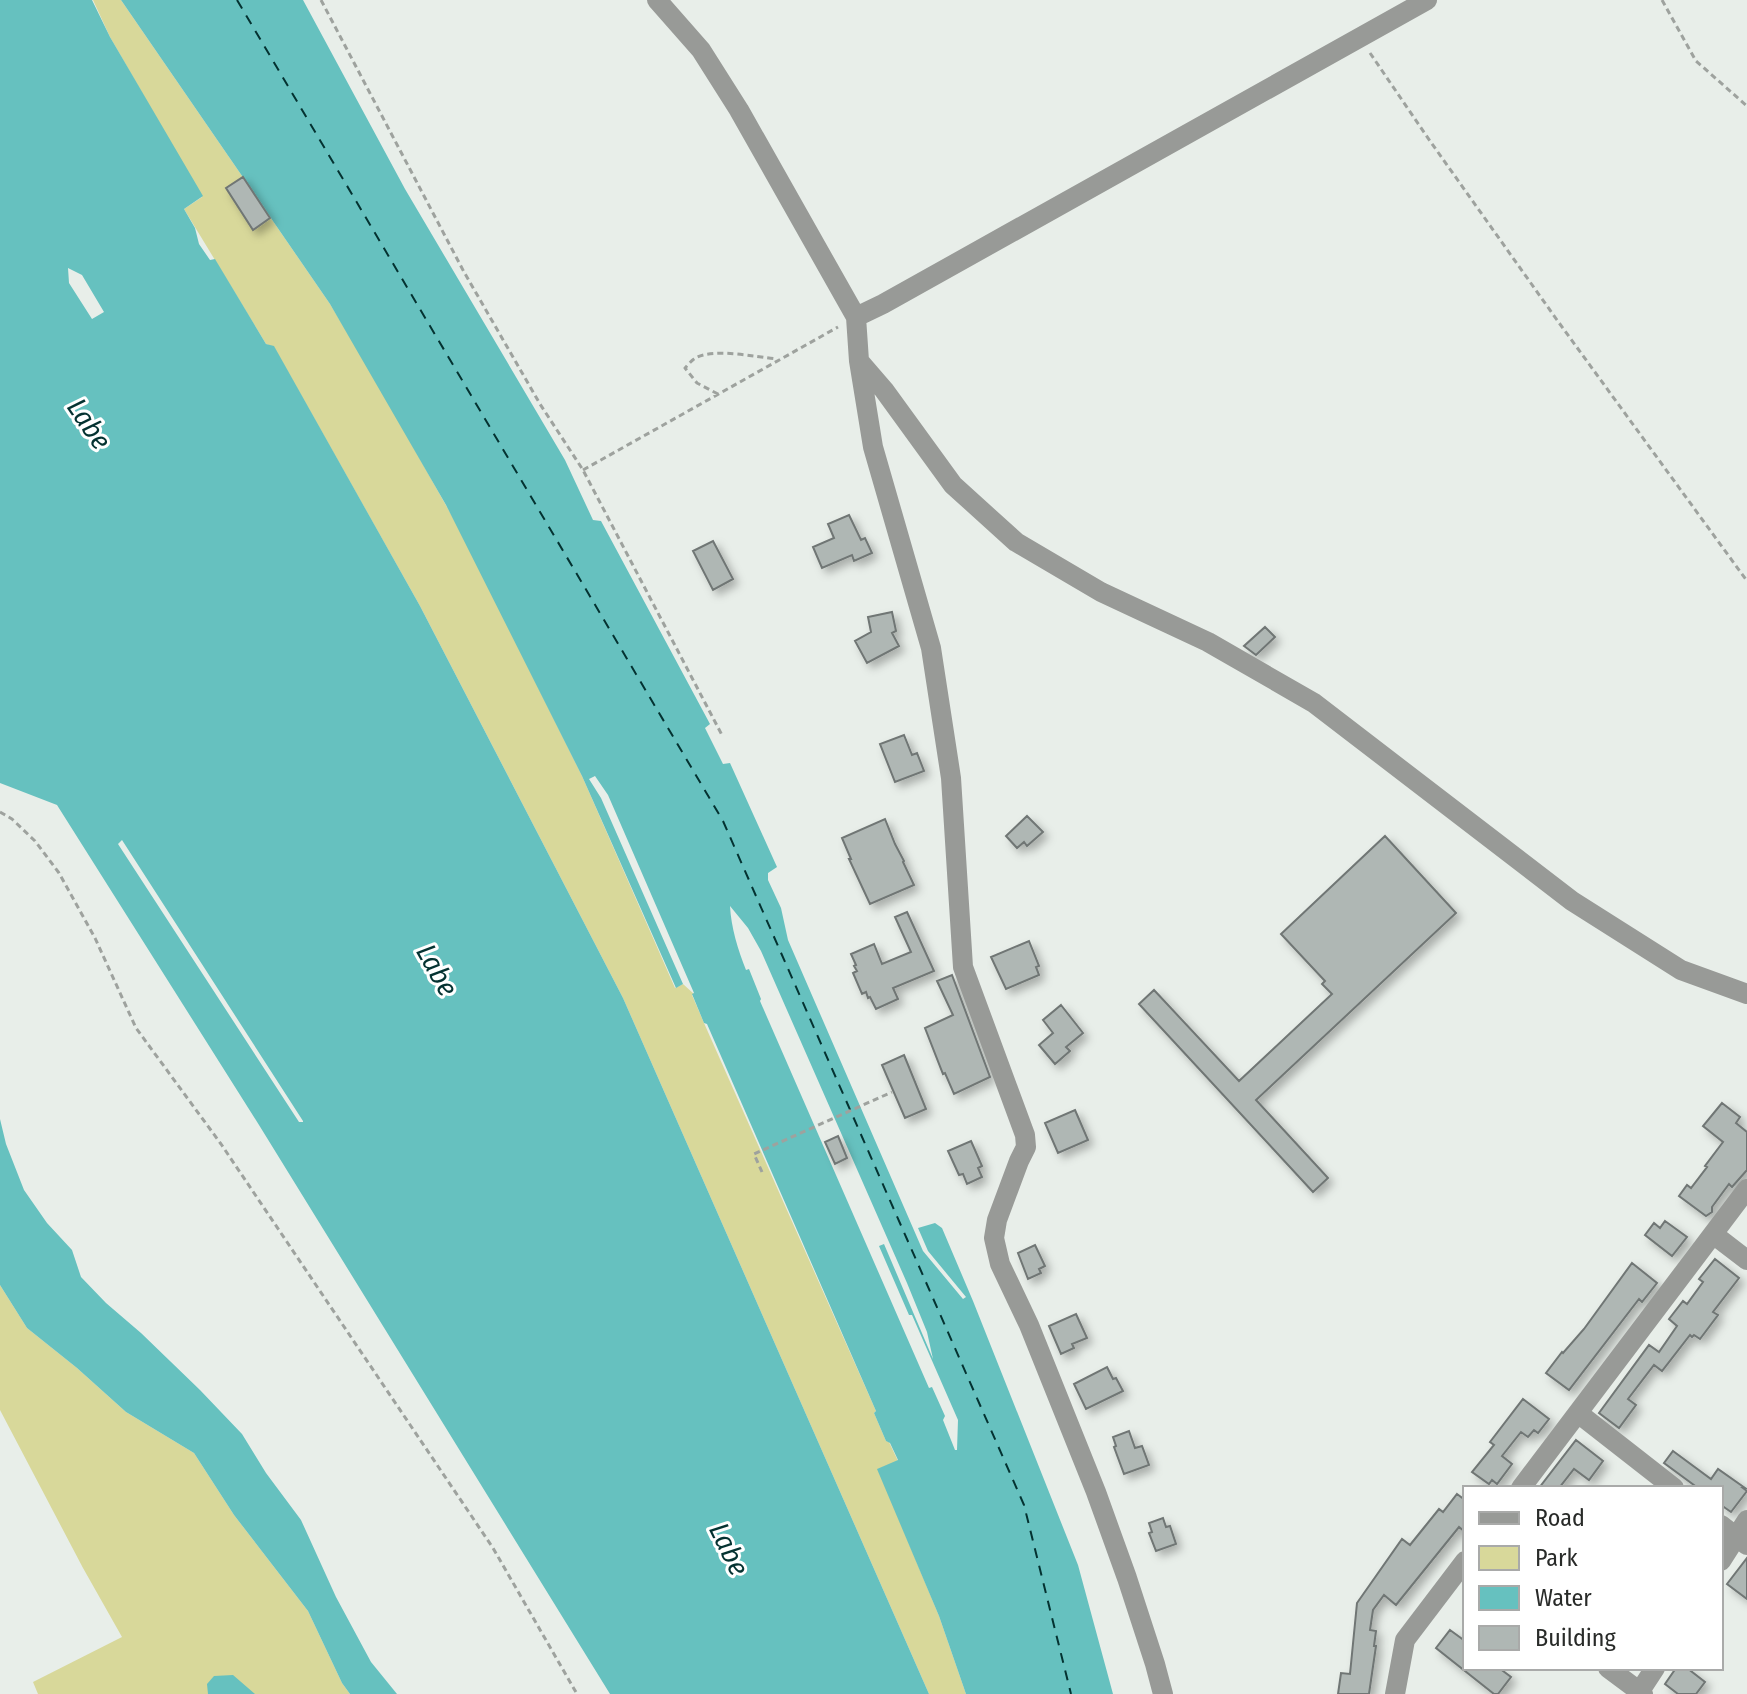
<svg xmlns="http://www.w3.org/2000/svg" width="1747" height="1694" font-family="'Fira Sans Condensed',sans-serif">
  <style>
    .green { fill: #d8d89a }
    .water { fill: #66c1bf; fill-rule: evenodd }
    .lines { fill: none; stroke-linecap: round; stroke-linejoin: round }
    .ferry { stroke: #043231; stroke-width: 2; stroke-dasharray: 10 8; stroke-linecap: butt }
    .building { fill: #afb7b4; stroke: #707674; stroke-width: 2; filter: url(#shadow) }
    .path { stroke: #9ea29e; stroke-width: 3; stroke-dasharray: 6 4; stroke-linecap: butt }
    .street { stroke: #989a97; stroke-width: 20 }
    .labels { text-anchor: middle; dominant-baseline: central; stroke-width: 6; stroke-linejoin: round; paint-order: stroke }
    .water-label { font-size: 28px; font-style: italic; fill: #043231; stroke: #fff }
  </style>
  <defs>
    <filter id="shadow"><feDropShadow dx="5" dy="5" stdDeviation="4" flood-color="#0004"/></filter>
  </defs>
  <rect width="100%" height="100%" fill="#e8eee9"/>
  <path class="green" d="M93 0H121L330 304 367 365 461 532 582 776 675 988 683 984 694 994 692 995 704 1023 876 1411 874 1413 886 1441 889 1442 898 1461 878 1469 939 1616 966 1694H929L623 998 420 606 274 347 266 344 184 209 202 197 110 37Z
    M0 1285 27 1328 77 1368 126 1412 194 1453 234 1515 308 1611 342 1683 350 1694H38L33 1682 122 1637 83 1568 0 1410Z"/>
  <path class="water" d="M0 0H92L110 37 203 196 184 209 195 228 199 244 210 260 215 259 266 344 274 346 420 606 623 998 929 1694H610L259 1125 57 805 0 783ZM68 268 82 275 104 312 92 319 69 283ZM122 840 303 1121V1122H299L118 844Z
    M121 0H303L405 189 565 460 593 520 601 521 710 724 705 728 723 764 730 763 777 867 768 873V880L781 908 788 940 923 1251 963 1299 966 1297 928 1251 918 1228 935 1223 942 1228 973 1301 1078 1565 1113 1694H966L939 1616 877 1469 898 1460 890 1443 886 1441 874 1413 876 1411 707 1024 704 1023 692 994 694 993 608 795 595 776 589 779 601 798 683 984 676 988 582 776 446 505 330 304ZM730 906 748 928 761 951 907 1283 927 1332 933 1359 884 1244 879 1246 909 1315H912L958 1420 957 1450H955L943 1420 945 1416 932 1387 929 1388 760 1001 761 999 749 969 746 970C738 950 731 927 730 906Z
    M0 1119 6 1144 24 1190 47 1223 72 1250 81 1277 106 1303 141 1333 200 1390 242 1434 266 1473 301 1520 336 1597 371 1662 397 1694H350L342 1683 308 1611 234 1515 194 1453 126 1412 77 1368 27 1328 0 1285Z
    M233 1675 255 1694H208L207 1684 214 1676Z"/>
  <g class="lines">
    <path class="ferry" d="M237 0 723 821 1024 1505 1071 1694"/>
  </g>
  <path class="building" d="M243 177 270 218 253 230 226 188Z
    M849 515 861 540 865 538 872 553 854 561 852 555 822 568 813 547 834 538 828 524Z
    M713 541 733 579 713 590 693 551Z
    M892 612 896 631 892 633 899 646 867 663 855 641 871 632 868 617Z
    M1265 627 1275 637 1256 655 1244 646Z
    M904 735 912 755 917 753 924 771 895 782 880 744Z
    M1027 816 1043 832 1027 846 1024 842 1017 848 1006 836Z
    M885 819 895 844 904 861 903 862 914 885 870 904 849 859H851L842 838Z
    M1385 836 1456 913 1256 1100 1328 1178 1313 1192 1139 1004 1154 990 1239 1081 1332 994 1322 984 1325 981 1281 934Z
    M907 912 934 971 893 988 898 999 876 1009 870 997 868 998 866 992 862 994 853 973 857 971 854 966 856 965 851 954 874 944 882 964 911 952 895 917Z
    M1029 941 1039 966 1036 967 1039 975 1006 989 991 957Z
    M952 975 990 1077 954 1094 945 1073 943 1074 925 1028 953 1015 937 981Z
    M1061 1005 1083 1033 1066 1047 1070 1051 1055 1064 1039 1045 1053 1033 1043 1020Z
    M904 1055 926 1109 905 1118 882 1065Z
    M1722 1103 1740 1117 1736 1123 1747 1132V1170L1732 1187 1729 1184 1712 1207V1212L1706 1216 1679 1196 1687 1185 1691 1188 1707 1167 1705 1166 1723 1142 1703 1126Z
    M1075 1110 1088 1140 1058 1153 1045 1123Z
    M838 1136 847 1158 835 1164 825 1142Z
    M971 1141 982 1166 978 1168 982 1177 967 1184 963 1174 959 1175 948 1151Z
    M1665 1221 1687 1237 1672 1256 1645 1235 1654 1223 1660 1228Z
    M1035 1245 1045 1266 1039 1269 1041 1273 1028 1279 1018 1253Z
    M1715 1259 1739 1278 1713 1312 1718 1315 1700 1339 1694 1335 1692 1337 1690 1335 1662 1371 1654 1365 1628 1399 1636 1405 1619 1428 1599 1413 1649 1345 1659 1352 1677 1326 1669 1319 1683 1301 1687 1304 1703 1282 1699 1279Z
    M1632 1263 1657 1283 1642 1302 1639 1299 1569 1390 1546 1373 1562 1352 1563 1353 1584 1329Z
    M1076 1314 1087 1338 1072 1344 1074 1348 1061 1354 1049 1326Z
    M1107 1367 1113 1379 1116 1378 1123 1391 1086 1409 1074 1384Z
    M1523 1399 1549 1419 1538 1433 1534 1430 1528 1437 1521 1432 1502 1456 1512 1464 1497 1484 1492 1480 1489 1484 1472 1472 1494 1445 1490 1442Z
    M1129 1431 1135 1448 1142 1446 1149 1465 1124 1474 1114 1447 1116 1446 1113 1437Z
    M1576 1440 1603 1461 1589 1480 1574 1469 1559 1488H1539Z
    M1673 1451 1711 1479 1718 1469 1745 1488H1743L1747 1491 1731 1512 1721 1505V1488H1698L1664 1463Z
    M1457 1494 1465 1500V1532L1459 1527 1396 1605 1384 1595 1373 1610 1370 1630 1376 1631 1374 1646H1376L1369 1694H1338L1341 1673 1350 1674 1357 1603 1402 1539 1410 1545 1439 1509 1443 1512Z
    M1163 1518 1166 1527 1170 1526 1176 1544 1156 1551 1149 1533 1152 1532 1149 1523Z
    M1747 1558V1599L1727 1584Z
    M1450 1630 1465 1641V1668H1499L1511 1677 1498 1694H1494L1436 1648Z
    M1676 1668H1687L1705 1682 1696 1694H1678L1665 1684Z"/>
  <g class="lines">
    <path class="path" d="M321 0 464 272 540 404 583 470 723 737
      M1662 0 1696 61 1747 106
      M1370 53 1430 141 1557 320 1747 581
      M718 394 697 383 685 368C688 365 691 361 694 359 711 347 756 357 777 359
      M583 470 838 327
      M0 812 12 819 35 841 59 873 95 938 136 1028 221 1144 493 1548 577 1694
      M762 1172 754 1154 892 1092"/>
    <path class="street" d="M657 0 701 50 739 110 856 317 859 361 873 447 931 648 951 778 963 967 1025 1135 1026 1147 1019 1161 997 1220 994 1238 1000 1264 1029 1325 1096 1492 1127 1578 1155 1664 1163 1694
      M856 317 883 304 1427 0
      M859 361 884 390 953 485 1016 542 1101 592 1208 642 1314 703 1572 901 1681 970 1747 994
      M1713 1234 1747 1260
      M1578 1413 1674 1488
      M1521 1488 1747 1189
      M1721 1525 1747 1545
      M1721 1561 1747 1520
      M1608 1668 1643 1694
      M1640 1691 1655 1668
      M1395 1694 1405 1640 1465 1561"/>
  </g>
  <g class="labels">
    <g class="water-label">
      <text transform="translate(89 424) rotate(56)">Labe</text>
      <text transform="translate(437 970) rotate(61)">Labe</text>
      <text transform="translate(729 1549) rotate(64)">Labe</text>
    </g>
  </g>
  <rect x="1463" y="1486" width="260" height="184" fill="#ffffff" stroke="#a9aaa9" stroke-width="2"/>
  <rect x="1479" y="1512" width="40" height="12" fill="#989a97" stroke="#a9aaa9" stroke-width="2"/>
  <text x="1535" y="1526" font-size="24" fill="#292b29">Road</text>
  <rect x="1479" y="1546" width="40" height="24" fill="#d8d89a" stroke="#a9aaa9" stroke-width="2"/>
  <text x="1535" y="1566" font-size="24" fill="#292b29">Park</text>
  <rect x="1479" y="1586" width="40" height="24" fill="#66c1bf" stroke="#a9aaa9" stroke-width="2"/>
  <text x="1535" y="1606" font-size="24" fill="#292b29">Water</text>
  <rect x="1479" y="1626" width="40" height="24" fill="#afb7b4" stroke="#a9aaa9" stroke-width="2"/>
  <text x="1535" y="1646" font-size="24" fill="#292b29">Building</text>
</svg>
